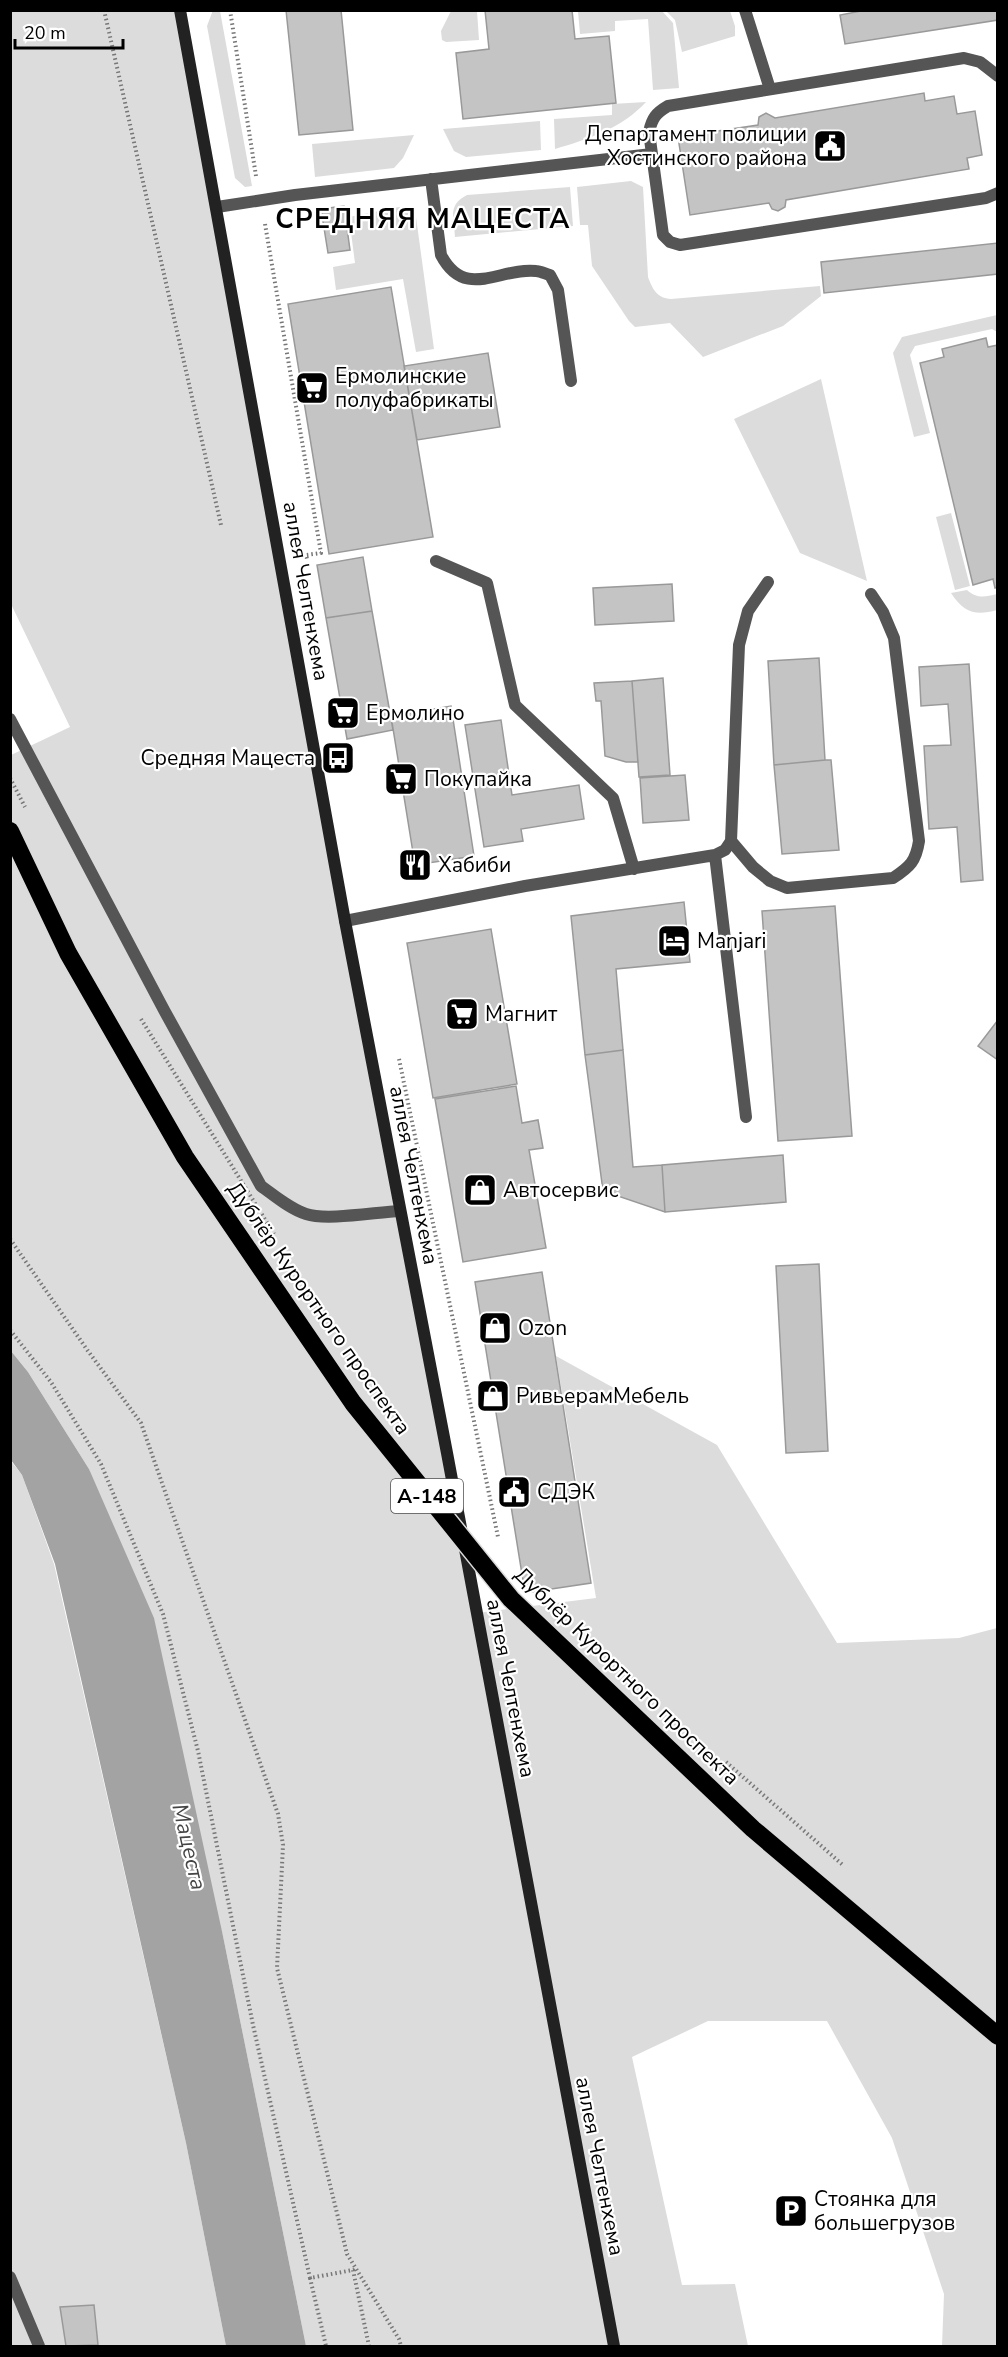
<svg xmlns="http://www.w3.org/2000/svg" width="1008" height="2357" font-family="'Nunito Sans',sans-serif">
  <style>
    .green { fill: #dcdcdc }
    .water { fill: #a3a3a3 }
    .building { fill: #c4c4c4; stroke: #999; stroke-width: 1.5 }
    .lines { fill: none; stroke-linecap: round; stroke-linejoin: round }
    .path { stroke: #777; stroke-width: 4; stroke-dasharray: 1.5 3; stroke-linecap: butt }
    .lane { stroke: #555; stroke-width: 12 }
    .street { stroke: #555; stroke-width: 12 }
    .secondary { stroke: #222; stroke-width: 12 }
    .highway-bridge-casing { stroke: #dbdbdb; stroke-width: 21; stroke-linecap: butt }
    .path-bridge { stroke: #777; stroke-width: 4; stroke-dasharray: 1.5 3; stroke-linecap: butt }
    .highway-bridge { stroke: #000; stroke-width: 18 }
    .labels { text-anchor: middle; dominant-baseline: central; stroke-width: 4.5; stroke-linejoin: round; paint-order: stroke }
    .shield { fill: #fff; stroke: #4c4c4c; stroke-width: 1.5 }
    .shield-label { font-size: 20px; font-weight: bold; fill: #000 }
    .poi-label { font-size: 21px; fill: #000; stroke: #fff; text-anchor: start }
    .street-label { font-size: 21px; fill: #000; stroke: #fff }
    .water-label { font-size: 22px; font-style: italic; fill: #444; stroke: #fff }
    .district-label { font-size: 27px; font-weight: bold; letter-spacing: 1.5px; fill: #000; stroke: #fff }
  </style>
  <rect width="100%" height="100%" fill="#fff"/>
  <path class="green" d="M213 10 220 11 252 186 245 187 235 178 207 26Z
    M11 11H180L477 1613 596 1598 556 1356 717 1445 837 1643 959 1638 997 1628V2346H942L944 2294 892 2138 827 2021H708L632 2057 682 2285 735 2284 748 2346H306L223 1936 89 1469 28 1372 11 1351V755L70 727 11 604Z
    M451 11H477L479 40 446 42 442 40 441 31Z
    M578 11H662L673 23 679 88 653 90 648 19 615 21V31L580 34Z
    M666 11H730L735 26V36L682 52 675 20Z
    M646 102C622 128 589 139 555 149L554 119 612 115V104Z
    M540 121 541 150 466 157 454 151 443 129Z
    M414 135 403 158 394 168 315 177 312 144Z
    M631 181 643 187 648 277C653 290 657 298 671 299L820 286 821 296 783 326 703 357 670 323 635 327 629 321 592 266 588 225H580L577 187Z
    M570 187 573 226 455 237C454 218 447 205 467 195Z
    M399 207 411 210 416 217 434 349 416 352 403 279 336 290 333 267 355 263 349 217Z
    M997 315V332L992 329 915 346 910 355 930 433 914 437 893 353 902 337Z
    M821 379 867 581 800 553 734 419Z
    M951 513 970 586 955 590 936 517Z
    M967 590C977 599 985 597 997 594V610C976 616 964 613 951 593Z
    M10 1460 22 1475 54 1564 186 2143 226 2346H11Z"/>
  <path class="water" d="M11 1351 28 1372 89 1469 154 1618 223 1936 306 2346H226L186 2143 55 1564 22 1475 11 1460Z"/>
  <path class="building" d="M286 10H341L353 130 299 135Z
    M485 10H572L575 39 609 36 616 103 463 119 456 53 489 49Z
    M866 10H998V20L845 44 840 15Z
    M924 93 925 101 954 96 957 114 975 111 982 155 967 158 969 169 786 200 785 207 778 211 772 209 769 203 690 215 678 137 758 125 759 117 766 113 775 118Z
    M344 206 350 250 328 253 321 209Z
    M998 243V274L824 293 821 262Z
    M391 287 433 537 329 554 288 304Z
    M986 338 988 347 998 345V587L995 588 993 579 973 585 920 363 944 357 942 349Z
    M488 353 500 427 417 440 404 366Z
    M363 557 372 611 326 618 317 565Z
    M672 584 674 621 595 625 593 588Z
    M372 611 393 730 347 739 326 618Z
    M819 658 825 760 774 765 768 661Z
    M969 664 983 880 961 882 957 827 929 829 924 746 951 745 948 704 921 706 919 667Z
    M663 678 670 775 639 777 632 681Z
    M632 681 638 762H626L605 756 601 701H596L594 683Z
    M451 706 474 856 415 865 391 716Z
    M501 720 512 795 579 785 584 819 521 829 523 841 484 847 465 725Z
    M825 760H831L839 850 782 854 774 765Z
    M685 775 689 820 643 823 640 778Z
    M684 902 690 962 616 969 623 1050 585 1055 571 916Z
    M835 906 852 1136 778 1141 762 911Z
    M491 929 517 1084 433 1098 407 943Z
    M998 1020V1060L978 1046Z
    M623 1050 633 1167 662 1165 665 1212 603 1191 585 1055Z
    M516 1086 522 1123 538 1120 543 1148 529 1150 546 1248 463 1262 435 1099Z
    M783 1155 786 1202 665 1212 662 1165Z
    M819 1264 828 1451 786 1453 776 1266Z
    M542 1272 591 1583 525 1593 475 1282Z
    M94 2305 98 2345 66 2346 60 2307Z"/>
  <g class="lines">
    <path class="path" d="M104 10 221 525
      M230 10 256 176
      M265 224 321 553 306 555 307 559
      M399 1059 498 1537
      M10 1239 88 1351 141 1423 278 1814 283 1845 277 1968 347 2254 399 2339 401 2346
      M10 1330 51 1382 101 1464 163 1614 198 1751 253 2025 310 2278 353 2270 369 2346
      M310 2278 326 2346"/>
    <path class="lane" d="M745 10 770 89
      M998 76 980 62 964 58 668 106C656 113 652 118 649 132L663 235 670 242 680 245 986 198 998 193
      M431 179 441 255C465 301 500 267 536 271 540 271 546 274 550 275L558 290 571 381
      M217 207 295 195 652 154
      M436 561 487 583 515 705 613 798 634 869
      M10 719 164 1010 261 1186C275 1196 290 1209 306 1214 327 1221 376 1212 400 1211
      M731 841 739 645 748 611 768 582
      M715 855 725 850 731 841 753 867 770 881 787 888 893 878C910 867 916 861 919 841L894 638 883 612 871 594
      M345 921 525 886 715 855 746 1117"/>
    <path class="street" d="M10 2277 39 2346"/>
    <path class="secondary" d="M180 10 345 921 447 1453 614 2346"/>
    <defs>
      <path id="highway-bridge" d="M10 831 68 953 185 1157 353 1403 511 1599 753 1829 998 2036"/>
    </defs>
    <use href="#highway-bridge" class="highway-bridge-casing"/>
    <path class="path-bridge" d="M10 778 25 807
      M141 1019 274 1234
      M726 1762 844 1866"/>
    <use href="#highway-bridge" class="highway-bridge"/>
  </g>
  <defs>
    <symbol id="civic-square" viewBox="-11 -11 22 22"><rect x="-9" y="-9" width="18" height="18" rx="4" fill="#000" stroke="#fff"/><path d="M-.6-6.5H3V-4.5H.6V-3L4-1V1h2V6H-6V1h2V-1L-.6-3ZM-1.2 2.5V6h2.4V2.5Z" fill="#fff"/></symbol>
    <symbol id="supermarket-square" viewBox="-11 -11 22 22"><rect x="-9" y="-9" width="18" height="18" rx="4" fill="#000" stroke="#fff"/><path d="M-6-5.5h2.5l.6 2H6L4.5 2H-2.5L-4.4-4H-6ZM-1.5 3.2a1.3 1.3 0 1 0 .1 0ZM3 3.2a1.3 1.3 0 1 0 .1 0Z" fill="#fff"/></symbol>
    <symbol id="bus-square" viewBox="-11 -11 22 22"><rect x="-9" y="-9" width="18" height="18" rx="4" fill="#000" stroke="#fff"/><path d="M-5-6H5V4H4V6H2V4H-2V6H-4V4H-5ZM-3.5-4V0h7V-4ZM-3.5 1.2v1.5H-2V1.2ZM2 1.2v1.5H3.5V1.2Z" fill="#fff"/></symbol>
    <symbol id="restaurant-square" viewBox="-11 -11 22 22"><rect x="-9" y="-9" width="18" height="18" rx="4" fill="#000" stroke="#fff"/><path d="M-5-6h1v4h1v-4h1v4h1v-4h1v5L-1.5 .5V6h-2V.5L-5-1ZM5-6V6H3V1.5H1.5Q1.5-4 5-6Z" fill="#fff"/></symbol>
    <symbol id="hotel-square" viewBox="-11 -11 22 22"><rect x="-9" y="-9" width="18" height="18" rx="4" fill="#000" stroke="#fff"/><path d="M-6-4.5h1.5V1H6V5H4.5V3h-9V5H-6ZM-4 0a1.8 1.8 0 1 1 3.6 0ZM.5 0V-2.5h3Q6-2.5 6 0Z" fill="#fff"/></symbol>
    <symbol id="shop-square" viewBox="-11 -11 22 22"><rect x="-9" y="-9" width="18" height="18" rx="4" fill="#000" stroke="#fff"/><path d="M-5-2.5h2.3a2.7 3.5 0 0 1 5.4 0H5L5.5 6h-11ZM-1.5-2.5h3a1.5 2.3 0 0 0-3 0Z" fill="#fff"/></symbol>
    <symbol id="parking-square" viewBox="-11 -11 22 22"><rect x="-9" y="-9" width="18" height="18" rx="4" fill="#000" stroke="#fff"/><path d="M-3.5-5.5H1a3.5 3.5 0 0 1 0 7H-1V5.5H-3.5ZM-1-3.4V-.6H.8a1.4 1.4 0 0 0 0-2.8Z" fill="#fff"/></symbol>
  </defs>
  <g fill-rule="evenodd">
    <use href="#civic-square" x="811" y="127" width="38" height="38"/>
    <use href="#supermarket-square" x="293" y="369" width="38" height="38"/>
    <use href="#supermarket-square" x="324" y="694" width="38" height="38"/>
    <use href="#bus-square" x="319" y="739" width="38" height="38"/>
    <use href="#supermarket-square" x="382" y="760" width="38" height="38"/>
    <use href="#restaurant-square" x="396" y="846" width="38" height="38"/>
    <use href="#hotel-square" x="655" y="922" width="38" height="38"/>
    <use href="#supermarket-square" x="443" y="995" width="38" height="38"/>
    <use href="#shop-square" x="461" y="1171" width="38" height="38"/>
    <use href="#shop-square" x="476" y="1309" width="38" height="38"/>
    <use href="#shop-square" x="474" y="1377" width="38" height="38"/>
    <use href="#civic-square" x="495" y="1473" width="38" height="38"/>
    <use href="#parking-square" x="772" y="2192" width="38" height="38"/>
  </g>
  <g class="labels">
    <rect class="shield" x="391" y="1479" width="72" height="34" rx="4.5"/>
    <g class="shield-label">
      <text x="427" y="1496">А-148</text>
    </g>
    <g class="poi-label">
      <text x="807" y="134" text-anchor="end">Департамент полиции<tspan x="807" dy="24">Хостинского района</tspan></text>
      <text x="335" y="376">Ермолинские<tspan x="335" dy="24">полуфабрикаты</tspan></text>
      <text x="366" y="713">Ермолино</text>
      <text x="315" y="758" text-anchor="end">Средняя Мацеста</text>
      <text x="424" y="779">Покупайка</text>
      <text x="438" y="865">Хабиби</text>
      <text x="697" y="941">Manjari</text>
      <text x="485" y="1014">Магнит</text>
      <text x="503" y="1190">Автосервис</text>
      <text x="518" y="1328">Ozon</text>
      <text x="516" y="1396">РивьерамМебель</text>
      <text x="537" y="1492">СДЭК</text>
      <text x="814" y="2199">Стоянка для<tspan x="814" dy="24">большегрузов</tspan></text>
    </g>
    <g class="street-label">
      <text transform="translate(306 591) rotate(80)">аллея Челтенхема</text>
      <text transform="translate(414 1175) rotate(79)">аллея Челтенхема</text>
      <text transform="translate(319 1308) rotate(55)">Дублёр Курортного проспекта</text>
      <text transform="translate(627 1676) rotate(44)">Дублёр Курортного проспекта</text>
      <text transform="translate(511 1688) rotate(79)">аллея Челтенхема</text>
      <text transform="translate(600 2166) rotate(79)">аллея Челтенхема</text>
    </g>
    <g class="water-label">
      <text transform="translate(189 1847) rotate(77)">Мацеста</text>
    </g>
    <g class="district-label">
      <text x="423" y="219">СРЕДНЯЯ МАЦЕСТА</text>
    </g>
  </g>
  <rect width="1008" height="2357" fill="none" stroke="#000000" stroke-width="24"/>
  <path d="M15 39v9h108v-9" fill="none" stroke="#000000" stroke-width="3"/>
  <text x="24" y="39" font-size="18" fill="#000000" stroke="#ffffff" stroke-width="4.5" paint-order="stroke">20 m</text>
</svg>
